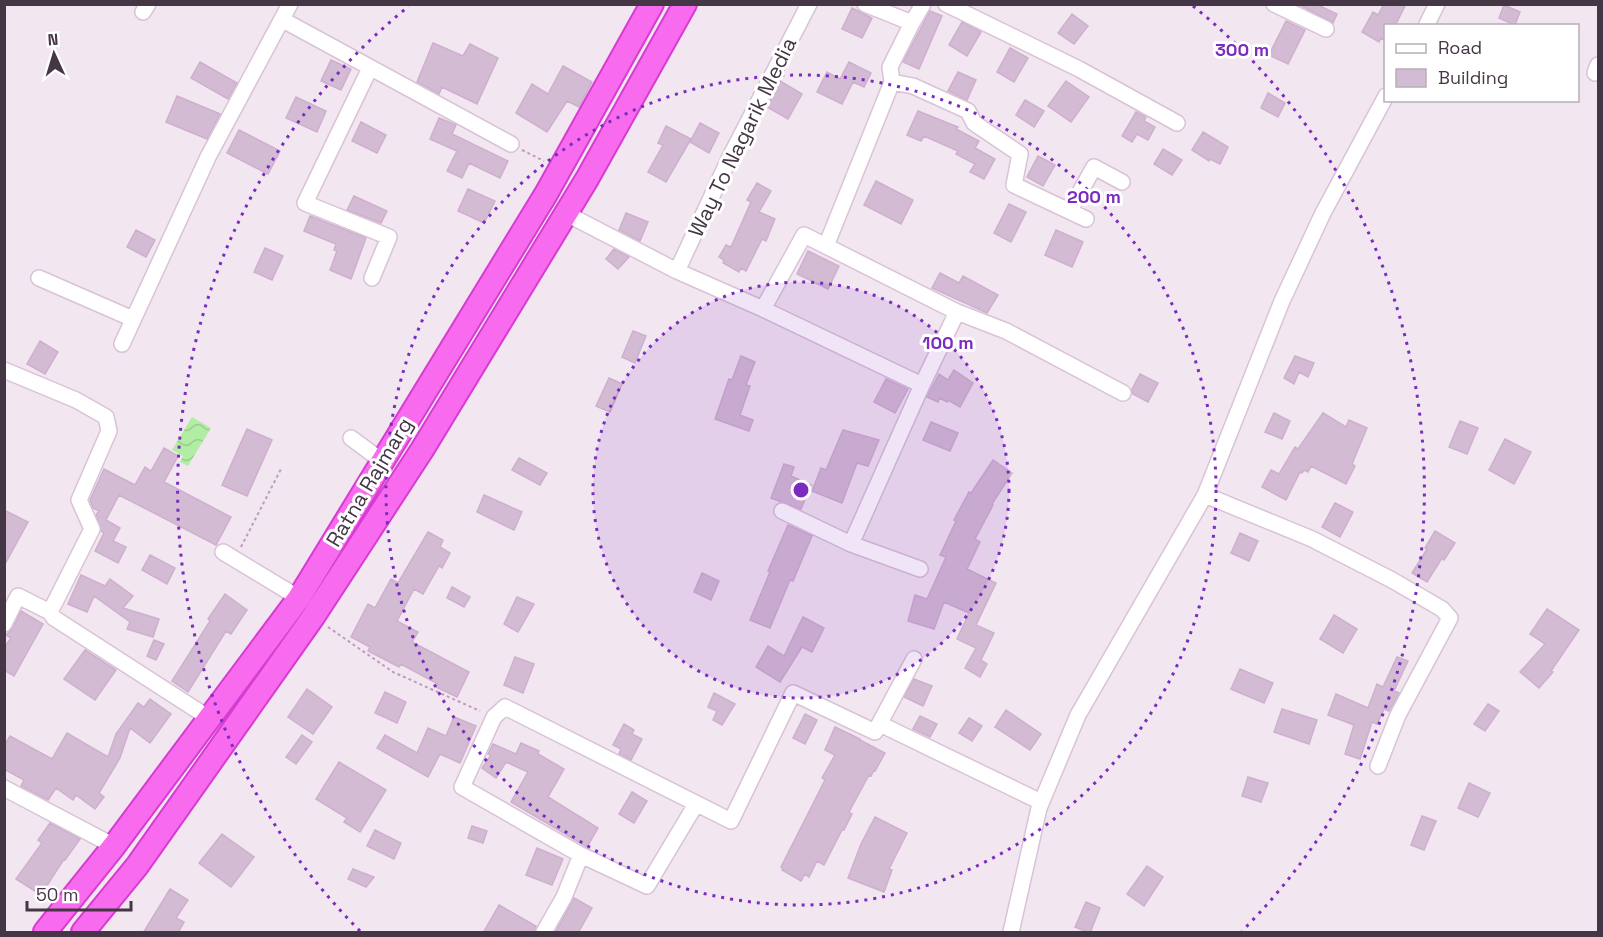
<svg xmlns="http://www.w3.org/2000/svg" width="1603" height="937" font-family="'Space Grotesk',sans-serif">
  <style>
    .water { fill: url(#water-waves) }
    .building { fill: #d3bcd3; stroke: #ceafce; stroke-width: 1.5 }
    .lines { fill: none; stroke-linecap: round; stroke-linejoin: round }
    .minor-casing { stroke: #d8c3d7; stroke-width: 18 }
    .highway-casing { stroke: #d73cd2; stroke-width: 26 }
    .path { stroke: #bf9bbd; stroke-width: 2; stroke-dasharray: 3 3; stroke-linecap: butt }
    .minor { stroke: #fff; stroke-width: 15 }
    .highway { stroke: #f86bee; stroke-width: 22 }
    .ring { fill: none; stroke: #7b2cbf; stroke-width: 3; stroke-dasharray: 3 6 }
    .labels { text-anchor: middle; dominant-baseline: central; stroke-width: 6; stroke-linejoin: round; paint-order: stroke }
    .street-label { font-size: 21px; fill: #453645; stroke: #fff }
    .centre { fill: #7b2cbf; stroke: #fff; stroke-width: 3 }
    .ring-label { font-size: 18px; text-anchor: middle; font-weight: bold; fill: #7b2cbf; stroke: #fff; stroke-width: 6; stroke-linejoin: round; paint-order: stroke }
  </style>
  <defs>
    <pattern id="water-waves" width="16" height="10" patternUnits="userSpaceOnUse" patternTransform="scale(1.5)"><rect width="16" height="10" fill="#b2eda4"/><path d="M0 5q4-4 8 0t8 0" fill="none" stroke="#9acc8f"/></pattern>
  </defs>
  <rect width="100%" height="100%" fill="#f2e6f1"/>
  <path class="water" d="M192 417 211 428 188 466 180 462 183 456 172 450Z"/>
  <path class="building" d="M1298 4H1316L1337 14 1333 23Z
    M1384 4H1406L1395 26H1386V41L1381 38 1379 42 1362 32 1373 12 1378 15Z
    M1504 5 1520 12 1515 25 1499 18Z
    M852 8 872 18 862 38 842 29Z
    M930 11 942 16 919 69 903 62Z
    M1072 14 1088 26 1074 44 1058 33Z
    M1286 21 1305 30 1288 64 1269 55Z
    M962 22 981 32 967 56 949 45Z
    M433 43 463 56 470 44 498 58 477 104 442 87 439 94 417 82Z
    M1010 48 1028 58 1014 82 997 72Z
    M331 60 351 69 341 90 321 81Z
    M200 62 237 83 228 99 191 78Z
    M849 62 871 73 864 87 853 82 842 104 817 92 827 72 840 79Z
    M563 66 592 82 579 107 567 101 547 132 516 113 532 84 548 94Z
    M958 72 976 80 967 100 948 91Z
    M780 81 802 94 788 119 767 107Z
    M1066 81 1089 97 1071 122 1048 106Z
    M1268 93 1285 103 1278 117 1261 108Z
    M177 96 220 114 207 139 166 122Z
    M296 97 326 111 317 132 286 118Z
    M1025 100 1044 111 1034 127 1016 115Z
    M918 111 958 127 956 129 979 141 975 148 995 159 984 179 970 172 975 164 956 154 958 151 924 136 921 141 907 135Z
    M1136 112 1146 117 1144 121 1155 127 1148 140 1137 134 1132 142 1122 136Z
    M439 118 456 125 452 134 508 161 500 178 469 163 462 178 447 171 457 151 430 139Z
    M361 122 386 135 377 153 352 141Z
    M700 123 719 133 709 153 690 142Z
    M666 126 691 139 666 182 648 172 663 145 658 143Z
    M239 130 280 151 268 174 227 153Z
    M1203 132 1228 147 1220 164 1210 159 1209 161 1192 150Z
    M1163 149 1182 160 1172 175 1154 164Z
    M1038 156 1055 165 1043 186 1027 177Z
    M876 181 913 200 901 224 864 205Z
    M757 183 771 191 759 212 775 219 766 241 762 239 746 271 741 268 739 272 723 263 724 260 719 257 726 245 731 247 751 202 747 200Z
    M468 189 495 201 484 223 458 211Z
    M354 196 387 211 381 223 347 210Z
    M1009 204 1026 212 1011 242 994 233Z
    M626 213 648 222 640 241 619 230Z
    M310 216 366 238 351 279 330 270 337 251 334 250 336 244 304 231Z
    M136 230 155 240 146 257 127 247Z
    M1056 230 1083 242 1072 267 1045 255Z
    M265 248 283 256 272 280 254 272Z
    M614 249 629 257 618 269 606 259Z
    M808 251 839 266 828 289 797 274Z
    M940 273 959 283 963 276 998 295 987 313 932 288Z
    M633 331 646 336 635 363 622 357Z
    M40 341 58 352 45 374 27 364Z
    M741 356 755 362 746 385 750 386 740 415 753 420 749 431 715 419 729 379 732 380Z
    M1295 356 1314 363 1308 377 1299 372 1294 384 1284 378Z
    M954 370 973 383 960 407 948 400 947 402 940 398 938 402 927 397 939 374 948 380Z
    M1140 374 1158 383 1148 402 1133 394 1132 389Z
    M609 378 622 384 610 412 596 406Z
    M886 379 908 389 895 413 874 402Z
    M1274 413 1290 421 1282 439 1265 432Z
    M1323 413 1346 427 1349 420 1367 428 1352 464 1355 466 1346 484 1311 466 1308 472 1304 470 1302 473 1300 472 1286 500 1262 487 1271 470 1279 474 1295 447 1298 449Z
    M1460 421 1478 428 1467 454 1449 447Z
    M931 422 958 433 950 451 923 440Z
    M247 429 272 440 247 496 222 485Z
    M843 430 879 440 868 466 857 463 842 503 812 491 821 468 826 470Z
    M1505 439 1531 452 1514 484 1489 470Z
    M164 448 178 456 164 482 231 517 216 545 119 495 106 520 120 528 113 541 126 547 118 563 95 551 104 533 101 531 96 515 99 511 93 508 90 500 104 469 135 485 145 467 151 471Z
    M519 458 547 473 540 485 512 470Z
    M993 460 1012 473 992 504 993 505 975 539 980 542 967 569 996 583 976 625 994 633 981 660 987 664 980 677 965 668 976 648 957 639 969 613 944 602 934 629 908 621 915 595 927 599 946 557 940 555 956 521 954 520 969 492 971 493Z
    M784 464 794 467 791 476 811 485 801 509 771 498Z
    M484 495 522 512 514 530 477 512Z
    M1335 503 1353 512 1340 537 1322 527Z
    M4 510 28 522 4 566Z
    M788 525 812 536 793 581 790 580 770 628 750 620 770 572 768 571Z
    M1435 531 1455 543 1444 560 1442 558 1427 582 1412 573 1427 549 1425 548Z
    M428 532 443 540 440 547 450 553 442 568 439 566 423 594 414 589 397 621 418 632 412 642 469 672 457 697 436 687 438 684 401 664 399 667 368 651 370 647 351 637 368 604 375 608 391 579 398 583Z
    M1240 533 1258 541 1249 561 1231 553Z
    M150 555 175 568 167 584 142 570Z
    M702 573 719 581 711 600 694 592Z
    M81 575 105 586 110 579 133 596 123 608 159 619 153 637 127 629 130 622 94 596 87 612 68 604Z
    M452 587 470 597 464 607 447 598Z
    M225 594 247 610 231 634 226 631 188 692 172 681 210 621 208 619Z
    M517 597 534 604 518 632 504 624Z
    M1547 609 1579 630 1551 671 1553 672 1539 688 1520 672 1545 644 1530 634Z
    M21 611 43 624 14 676 4 670V648L11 638 6 635 13 628Z
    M1334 615 1357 629 1343 653 1320 639Z
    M803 617 824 628 812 652 802 647 780 682 756 667 768 646 784 656Z
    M154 640 164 644 156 660 147 656Z
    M85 650 116 670 95 700 64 679Z
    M515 657 534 664 523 693 504 685Z
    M1397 657 1408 661 1394 691 1399 693 1389 711 1384 709 1377 724 1372 722 1360 759 1345 754 1354 725 1328 715 1336 694 1368 708 1377 684 1383 687Z
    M1240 669 1273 683 1264 703 1231 689Z
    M914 679 932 686 923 706 904 697Z
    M307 689 332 707 313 734 288 717Z
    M385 692 406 702 397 723 375 713Z
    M714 693 735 704 722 725 713 720 717 711 708 707Z
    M150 699 171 714 150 743 130 728 120 758 99 793 104 797 95 809 76 795 73 800 56 788 48 800 21 786 24 780 4 769V746L10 736 52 759 67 733 108 757 116 734 138 703 144 707Z
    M1488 704 1499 711 1485 731 1474 724Z
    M1282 709 1317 720 1309 744 1274 732Z
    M1006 710 1041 734 1030 750 995 727Z
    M805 714 817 720 805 744 793 738Z
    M920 716 937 724 930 737 913 729Z
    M454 717 476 726 460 763 440 754 428 777 377 748 385 735 417 753 428 728 446 736Z
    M969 718 982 726 972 741 959 733Z
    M624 724 634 730 632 734 642 739 631 760 619 754 621 749 613 745Z
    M835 727 860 739V740L885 753 875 771 874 770 871 776 869 775 849 812 852 814 844 830H842L824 865 817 861 809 877 805 874 801 881 782 870 783 868 781 867 825 780 822 778 835 755 825 750Z
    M302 735 312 742 296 764 286 757Z
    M521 743 539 751 538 754 564 769 548 797 598 828 587 847 511 802 528 772 506 762 496 778 482 768 491 755 488 754 493 744 516 754Z
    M339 762 386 790 360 832 344 822 347 818 316 799Z
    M1248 777 1268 783 1261 802 1242 796Z
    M1469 783 1490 793 1478 817 1458 808Z
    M632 792 647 801 634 823 619 814Z
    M1422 816 1436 821 1424 850 1411 845Z
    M875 817 907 833 889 869 892 870 884 892 848 878 861 844Z
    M50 823 80 839 65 860 64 859 41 895 16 879 42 843 38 840Z
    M472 826 487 831 483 843 468 838Z
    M375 830 401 843 394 859 367 846Z
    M222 834 254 857 231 887 199 863Z
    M537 848 563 859 552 885 526 875Z
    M1147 866 1163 877 1144 906 1127 894Z
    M353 869 374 877 366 887 348 879Z
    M170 889 188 900 176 918 184 922 178 933H143Z
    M574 898 592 908 578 933H555Z
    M1086 902 1100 908 1090 933 1075 927Z
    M499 905 536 926 534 933H483Z"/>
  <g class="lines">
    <defs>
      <path id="minor" d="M865 4 912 23 923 4
        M946 4 1079 69 1177 123
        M1274 4 1326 29
        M143 12 148 4
        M283 20 511 144
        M1426 26 1437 4
        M370 68 305 203 389 237 372 278
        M1595 73 1598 65
        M892 82 913 86 968 111 974 123 1020 154 1014 185 1086 219
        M1070 210 1094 167 1122 182
        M565 213 677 271 763 309 922 385 851 544 920 569
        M826 246 957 312 1006 331 1123 393
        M677 271 730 157 809 4
        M39 278 133 319
        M763 309 804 235 826 246 892 82 890 67 912 23
        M122 344 208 157 290 4
        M4 370 76 400 106 417 109 431 79 500 92 529 50 612
        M922 385 957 312
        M351 438 382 461
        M1205 495 1312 539 1392 580 1442 609 1450 618 1398 715 1378 766
        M782 511 851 544
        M223 552 299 598
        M4 624 18 596 50 612 54 618 209 718
        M880 724 1041 802
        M4 788 114 846
        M581 855 647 886 696 804
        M544 932 564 897 581 855 462 787 494 717 505 707 731 821 793 693 875 732 914 659
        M1011 932 1039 808 1078 715 1205 495 1282 301 1323 213 1386 96"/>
      <path id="highway" d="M45 932 114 846 299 598 546 194 652 4
        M83 932 137 866 313 617 422 450 587 179 685 4"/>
    </defs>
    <use href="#minor" class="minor-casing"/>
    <use href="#highway" class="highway-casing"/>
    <path class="path" d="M522 150 544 161
      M241 547 282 467
      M328 627 393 672 480 711"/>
    <use href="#minor" class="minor"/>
    <use href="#highway" class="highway"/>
  </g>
  <circle cx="801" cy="490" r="208" fill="#7b2cbf" fill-opacity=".12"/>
  <g class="ring">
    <circle cx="801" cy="490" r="208"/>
    <circle cx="801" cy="490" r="415"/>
    <path d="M360 931A623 623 0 0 1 409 6M1193 6A623 623 0 0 1 1242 931"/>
  </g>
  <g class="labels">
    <g class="street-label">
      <text transform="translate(742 137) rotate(-64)">Way To Nagarik Media</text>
      <text transform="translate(369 482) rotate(-59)">Ratna Rajmarg</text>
    </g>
  </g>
  <circle cx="801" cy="490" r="9" class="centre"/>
  <g class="ring-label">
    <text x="1242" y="56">300 m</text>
    <text x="1094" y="203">200 m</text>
    <text x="948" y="349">100 m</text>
  </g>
  <rect width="1603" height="937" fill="none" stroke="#453645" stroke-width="12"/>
  <rect x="1384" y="24" width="195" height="78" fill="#ffffff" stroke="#b5afb5" stroke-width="1.5"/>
  <rect x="1396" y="44" width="30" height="9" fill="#ffffff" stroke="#b5afb5" stroke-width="1.5"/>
  <text x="1438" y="54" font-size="18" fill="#453645">Road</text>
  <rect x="1396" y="69" width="30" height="18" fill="#d3bcd3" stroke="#b5afb5" stroke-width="1.5"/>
  <text x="1438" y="84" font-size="18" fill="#453645">Building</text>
  <g transform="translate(54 54) rotate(356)" stroke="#ffffff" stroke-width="4.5" paint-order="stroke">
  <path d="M0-4.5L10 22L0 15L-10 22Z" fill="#453645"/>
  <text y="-9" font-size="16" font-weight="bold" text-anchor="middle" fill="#453645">N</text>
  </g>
  <path d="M27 901v9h104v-9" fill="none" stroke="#453645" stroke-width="3"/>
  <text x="36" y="901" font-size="18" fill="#453645" stroke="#ffffff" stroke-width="4.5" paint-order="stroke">50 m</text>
</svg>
